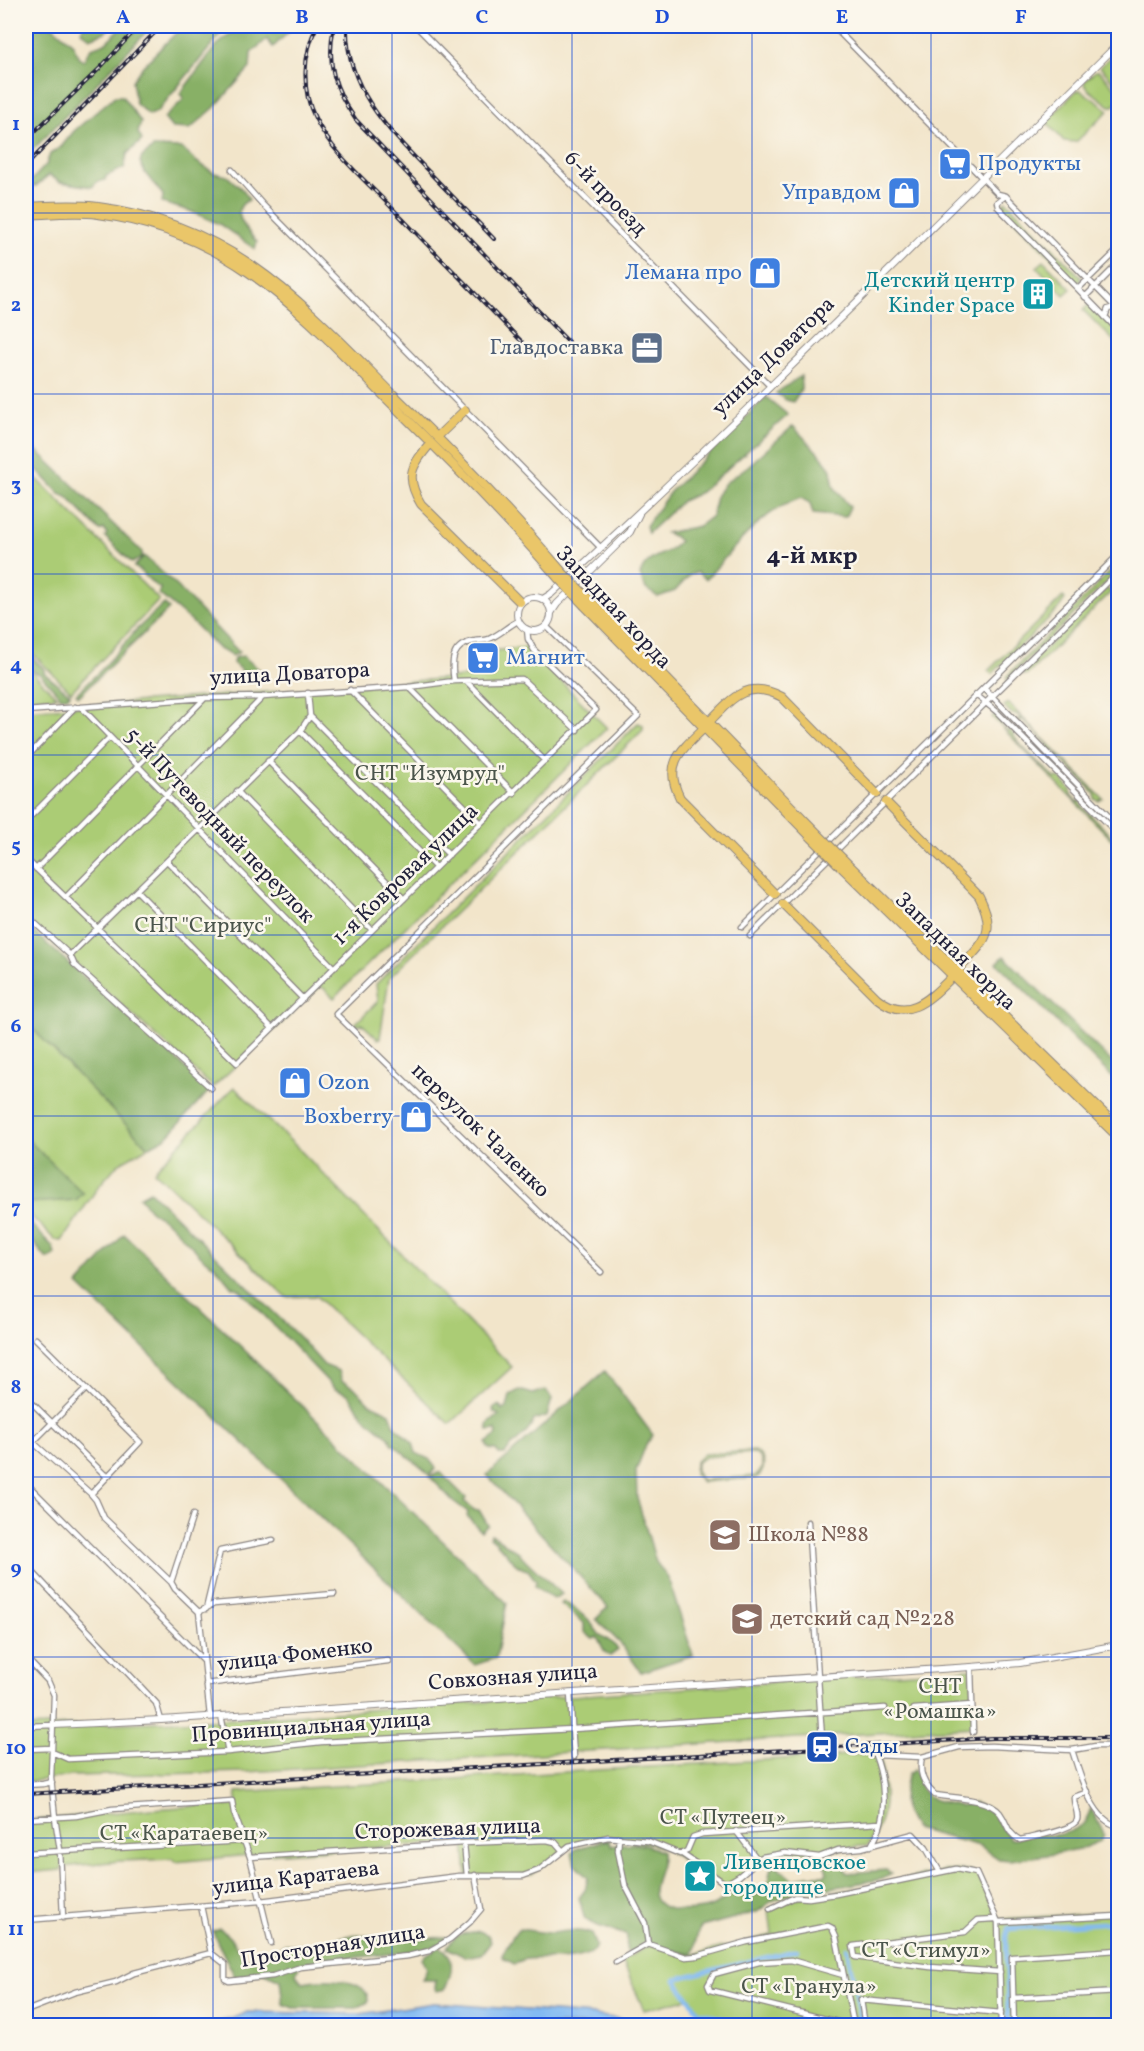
<svg xmlns="http://www.w3.org/2000/svg" width="1144" height="2051" font-family="Vollkorn,serif">
  <style>
    .green { fill: #abcc74; stroke: #667758; stroke-width: 1.5; fill-rule: evenodd }
    .forest { fill: #88b066; stroke: #556950; stroke-width: 1.5 }
    .water { fill: #82baf2; stroke: #526e96; stroke-width: 1.5 }
    .lines { fill: none; stroke-linecap: round; stroke-linejoin: round }
    .canal { stroke: #82baf2; stroke-width: 4.5 }
    .minor-casing { stroke: #8a8482; stroke-width: 7 }
    .tertiary-casing { stroke: #8a8482; stroke-width: 8 }
    .trunk-casing { stroke: #8a8482; stroke-width: 10 }
    .minor { stroke: #fff; stroke-width: 4.5 }
    .tertiary { stroke: #fff; stroke-width: 6 }
    .trunk { stroke: #eac669; stroke-width: 8 }
    .rail-casing { stroke: #22223b; stroke-width: 4 }
    .rail { stroke: #fbf7ec; stroke-width: 1.5; stroke-dasharray: 4.5; stroke-linecap: butt }
    .trunk-bridge-casing { stroke: #8a8482; stroke-width: 10; stroke-linecap: butt }
    .trunk-bridge { stroke: #eac669; stroke-width: 8 }
    .grid { fill: none; stroke: #1d4ed8; stroke-width: 1.5; stroke-opacity: 0.55 }
    .labels { text-anchor: middle; dominant-baseline: central; stroke-width: 5; stroke-linejoin: round; paint-order: stroke }
    .shop-label { font-size: 22px; fill: #366cbe; stroke: #fbf7ec; text-anchor: start }
    .street-label { font-size: 22px; fill: #22223b; stroke: #fbf7ec }
    .culture-label { font-size: 22px; fill: #0d838f; stroke: #fbf7ec; text-anchor: end }
    .service-label { font-size: 22px; fill: #4e5e75; stroke: #fbf7ec; text-anchor: end }
    .park-label { font-size: 22px; fill: #4b554c; stroke: #fbf7ec }
    .education-label { font-size: 22px; fill: #785e54; stroke: #fbf7ec; text-anchor: start }
    .transit-label { font-size: 22px; fill: #164399; stroke: #fbf7ec; text-anchor: start }
    .neighbourhood-label { font-size: 24px; font-weight: bold; fill: #22223b; stroke: #fbf7ec }
    .neatline { fill: none; stroke: #1d4ed8; stroke-width: 2 }
    .grid-label { font-size: 20px; text-anchor: middle; font-weight: bold; fill: #1d4ed8 }
  </style>
  <rect width="100%" height="100%" fill="#fbf7ec"/>
  <filter id="ink" filterUnits="userSpaceOnUse"><feTurbulence type="fractalNoise" baseFrequency=".0167" numOctaves="2"/><feDisplacementMap in="SourceGraphic" scale="12" xChannelSelector="R" yChannelSelector="G"/><feConvolveMatrix kernelMatrix="1 2 1 2 8 2 1 2 1" color-interpolation-filters="sRGB"/></filter>
  <filter id="wash" filterUnits="userSpaceOnUse"><feTurbulence type="fractalNoise" baseFrequency=".008" numOctaves="4" result="noise"/><feDisplacementMap in="SourceGraphic" scale="24" xChannelSelector="R" yChannelSelector="G"/><feGaussianBlur stdDeviation="1.35" result="paint"/><feColorMatrix in="noise" values="0 0 0 0 0 0 0 0 0 0 0 0 0 0 0 0 0 1.4 0 .05"/><feComposite in="paint" operator="in"/></filter>
  <g filter="url(#wash)">
    <rect width="100%" height="100%" fill="#f2e5ca"/>
    <path class="green" d="M1110 57 1118 66V86L1100 67Z
      M1095 71H1099L1118 91V102L1114 106H1110L1089 90 1084 84 1085 81Z
      M1080 90 1109 110 1076 142 1064 141 1046 122 1076 91Z
      M1006 201 1081 277 1080 282 1076 283 1001 206Z
      M1044 261 1071 289 1064 295 1037 267Z
      M1090 304 1118 333V345L1083 310Z
      M26 468 159 600 71 692 26 647Z
      M1118 564V571L1007 680 1006 677Z
      M1107 588 1111 592 1028 674 1024 675 1023 671Z
      M1063 597 1065 599 1058 609 992 674 988 671Z
      M527 647 607 728 334 998 321 986 213 1087 26 919V710L479 676 475 653Z
      M26 666 57 697 26 698Z
      M1008 703 1103 799 1099 801 1095 799V794L1058 756V761L1055 758 1058 755 1056 752 1048 750V745L1021 718 1020 723 1017 720 1020 717 1019 715 1012 714 1004 706Z
      M996 713 1002 720V726L1008 732 1011 729C1013 742 1044 767 1055 778H1060L1071 790V796L1078 803 1081 800 1082 806 1118 843V846L992 717Z
      M638 723 643 725V730L389 978 380 1038 378 1039 362 1024 355 1027V1024L378 1001 376 984Z
      M26 1022 148 1147 118 1164 98 1187 62 1241 55 1240 26 1211V1203L76 1200 82 1193 26 1138Z
      M234 1087 297 1147 512 1367 450 1424 316 1296 286 1297 154 1171Z
      M754 1451C766 1457 767 1470 756 1478L702 1482 694 1474 695 1462 704 1454ZM753 1453C764 1458 765 1469 755 1476L702 1480 696 1473V1463L705 1457Z
      M971 1669 974 1727 247 1772 70 1776 26 1782V1727L232 1719Z
      M880 1753C884 1789 891 1815 867 1846 853 1845 841 1850 826 1852 814 1853 774 1853 765 1857 748 1864 742 1888 719 1884L664 1848 651 1844 615 1839 587 1840 568 1846 532 1874 467 1876 464 1842 250 1855 175 1862 173 1859 120 1861 62 1867 61 1870 26 1873V1821L152 1809 225 1804 226 1806 236 1805 237 1792Z
      M968 1870 977 1874 999 1919 1118 1912V2025H698V2009L690 1998 644 2010 622 1960 653 1944 660 1948 691 1955 772 1935 769 1909 794 1898 862 1888 943 1871Z"/>
    <path class="forest" d="M26 26H52L73 44 79 58 83 61 91 48 105 43 123 26H152L26 157Z
      M83 26H112L105 32 90 38 81 31Z
      M186 26H232L225 29 157 112 149 115 136 104 132 81 143 66 181 28Z
      M241 26H295L273 47 267 39 251 53 250 68 214 108 190 129 172 128 164 118 184 99 180 94 216 46Z
      M115 96H122L141 122 138 133 142 140 127 154 124 168 106 176 105 180 98 181 92 187 60 182 49 175 36 186H26L46 165 50 154 61 147 74 131Z
      M154 147 181 148 197 162 214 173 227 176 244 191 249 200C227 209 248 232 257 242L255 249 219 224 190 211 162 203 163 195 145 173 140 162 142 157Z
      M801 376V390L793 402 786 400 776 393Z
      M766 397 788 415 701 492 682 501 648 533 646 526 670 492Z
      M793 426 823 458 831 470 834 487 850 507 845 517 813 514 810 503 801 498C760 511 734 549 706 579L697 572 690 575 675 591 658 597 646 589 640 575C646 553 669 557 679 541L675 537 666 533 699 526 712 516 716 496 725 483 748 466Z
      M26 440 142 552V557L132 563 105 537 107 534 104 529 100 531 67 497 60 494 26 458Z
      M144 556 176 585 239 652 232 656 228 652 220 650 192 622 159 594 160 588C149 584 145 571 134 567Z
      M164 604 169 609 79 696 76 694 103 668 137 629Z
      M26 651 44 669V673L70 694 67 697H61L41 675 33 671 26 663Z
      M243 656 266 675 265 678 252 680 233 663 234 658Z
      M26 925 210 1090 167 1137 148 1147 26 1022Z
      M1004 956 1118 1068V1083L997 963Z
      M26 1138 83 1193 76 1200 26 1203Z
      M150 1191 299 1337 324 1365 339 1371 342 1381 355 1388 369 1403 390 1413 395 1426 413 1443 416 1453 429 1459 436 1468 430 1475 392 1443 389 1437 364 1417 348 1394 335 1389 239 1289 232 1287 215 1266 206 1261 170 1224 150 1210 139 1197Z
      M26 1219 53 1247 55 1255 47 1259 26 1234Z
      M124 1234 507 1603 496 1658 475 1665 78 1285Z
      M605 1371 653 1435 646 1445 636 1470 637 1498 656 1562 668 1578 693 1655 641 1672 620 1643 596 1619 608 1607 487 1475Z
      M519 1390 533 1394 546 1390 552 1399 547 1416 534 1420C528 1437 515 1439 505 1454H499L496 1450 489 1449 486 1443 497 1435 496 1430 488 1431 487 1425 499 1415 494 1413 493 1409 499 1405 502 1410 507 1408 510 1395Z
      M440 1472 466 1498 464 1501 474 1510H479L488 1525 481 1531 467 1516 468 1512 453 1501 430 1477Z
      M491 1534C501 1540 509 1548 519 1552 522 1559 554 1586 562 1594L553 1599 535 1586 536 1581 528 1570C511 1567 504 1546 490 1537Z
      M564 1601 588 1619 599 1634 614 1644 618 1650 610 1656 605 1652 597 1637 593 1639 584 1632V1623L561 1604Z
      M914 1770 919 1779 921 1788 931 1799 960 1806 974 1803 989 1809 1011 1839H1016L1033 1832C1051 1839 1070 1834 1085 1823L1091 1808 1104 1834 1101 1841 1083 1848 1055 1854 1010 1860 999 1859 980 1846 915 1829C900 1808 901 1798 908 1774Z
      M603 1841H609L612 1846C628 1842 646 1844 662 1852 664 1867 653 1879 654 1893 656 1913 688 1912 703 1909 714 1908 722 1900 731 1894 742 1895 759 1899 766 1888 769 1883 769 1874 771 1868L777 1866 794 1880 808 1875H825L827 1873 825 1865 830 1862 841 1863 847 1873 886 1870 891 1873 883 1879 789 1895 772 1901 757 1912 701 1927C695 1935 697 1945 692 1954L660 1948 653 1944 645 1942 634 1951 626 1952 627 1936C615 1929 590 1927 584 1917 582 1911 581 1904 579 1898L585 1890 588 1878 575 1865 572 1853 576 1849Z
      M220 1928 233 1941 244 1959H263L285 1944 301 1945 332 1941 341 1937 353 1935 414 1939 446 1937 445 1942 420 1951 300 1963 296 1975 303 1982C318 1979 357 1977 366 1993 368 1996 368 1999 368 2002L357 2008H293L283 2004 280 1980 265 1973 235 1977 214 1935 213 1931Z
      M520 1929C527 1930 547 1934 553 1933 567 1931 578 1929 592 1934L597 1946C588 1964 545 1957 528 1959 523 1959 518 1962 514 1964L502 1957C503 1951 515 1931 520 1929Z
      M479 1931 488 1935 491 1942 482 1954 465 1957 447 1948C454 1932 465 1934 479 1931Z
      M440 1947C457 1956 452 1974 445 1989L437 1991 435 1989 436 1980H422L427 1968 422 1959 425 1955Z"/>
    <path class="water" d="M434 2003 594 2015 661 2025H191C210 2022 230 2022 247 2012L360 2014Z"/>
    <g class="lines">
      <path class="canal" d="M847 1948 862 2026
        M745 2026 698 2011 675 1979 797 1950
        M1008 2026 1006 1936 1008 1929 1118 1922"/>
    </g>
  </g>
  <g filter="url(#ink)">
    <g class="lines">
      <defs>
        <path id="minor" d="M416 26 770 386
          M833 26 998 194 1006 196 1118 310
          M232 170 263 205 601 548
          M1006 196 997 202 998 207 1118 330
          M1078 289 1118 250
          M1085 297 1118 264
          M1105 317 1108 309 1115 307
          M546 626 638 716 336 1014 601 1272
          M454 681C451 661 451 645 475 641 480 640 485 641 489 639 499 635 508 626 518 621
          M466 681 545 761
          M409 687 514 793
          M984 688 1118 826
          M350 690 481 823
          M976 695 996 711 1118 834
          M81 707 334 968
          M26 711 205 698 263 697 409 687 454 681 522 679 577 730
          M310 716 449 855
          M300 731 435 867
          M26 758 75 707
          M268 761 404 899
          M237 791 372 930
          M26 821 110 737
          M26 859 237 1063 596 710 534 650 528 639 527 629
          M167 861 303 999
          M36 869 205 698
          M137 891 272 1028
          M66 897 263 697
          M26 915 70 955 74 964 211 1088
          M742 927 1118 555
          M750 936 1118 572
          M70 955 300 731 310 716 308 693
          M36 1339 140 1442 91 1494
          M26 1397 106 1476
          M26 1436 91 1494 96 1500 104 1518 171 1582
          M26 1449 86 1389
          M26 1483 204 1661
          M193 1515 171 1582 175 1589 199 1612
          M808 1522 822 1739
          M26 1565 156 1703 161 1720
          M206 1609 220 1551 273 1540
          M199 1612 214 1604 334 1594
          M199 1612 210 1716
          M26 1658 48 1681 54 1695 51 1777 55 1818 60 1850 63 1918
          M971 1667 973 1732
          M206 1684 388 1661
          M570 1693 574 1757
          M914 1709 972 1705
          M221 1715 228 1752
          M26 1726 54 1725
          M26 1749 52 1748
          M1072 1750C1080 1774 1091 1820 1118 1826
          M52 1752 68 1759 228 1752 321 1742 573 1729 885 1708
          M922 1757C918 1773 924 1785 935 1795 954 1798 988 1798 1000 1813 1008 1824 1006 1832 1020 1840 1030 1838 1075 1829 1077 1820 1079 1813 1073 1804 1074 1797L1088 1792
          M26 1785 43 1784 52 1782
          M26 1819 76 1816 112 1809 232 1801 234 1813 250 1857 271 1943
          M736 1831 758 1860
          M619 1837 618 1851 625 1885 645 1923 648 1944 686 1957 697 1956 747 1942 828 1926 832 1928 836 1937 854 2026 710 1990 708 1985 714 1974 759 1962 791 1960 843 1975
          M464 1843 467 1875
          M871 1846C888 1820 886 1784 875 1755L922 1757 959 1747 991 1746 1072 1750 1096 1746H1118
          M26 1853 244 1841
          M682 1854 726 1884 739 1876 762 1857 785 1853 819 1857 838 1850 861 1848 913 1834 926 1848 940 1872
          M250 1857 464 1843 547 1840 555 1842 562 1850
          M201 1906 211 1953
          M770 1909 795 1897 809 1898 836 1894 956 1869 976 1873 998 1922 1001 2026
          M995 1919 978 1920 965 1932 853 1946 855 1957 930 1967 1000 1972
          M26 1920 260 1901 459 1876H523L539 1870 569 1846 608 1837 648 1841 680 1854 687 1851 693 1837 702 1834 880 1823
          M998 1922 1118 1916
          M616 1962 648 1944
          M1014 1998 1118 1992
          M26 2011 75 1992 116 1982 134 1973 211 1953 225 1964V1979L229 1981 273 1976 301 1967 408 1956 429 1951 450 1939 470 1922 481 1909 475 1875
          M865 2026 861 2000 1001 2013
          M1014 2026 1012 1957 1118 1950"/>
        <path id="tertiary" d="M517 614a17 17 0 1 1 34 0a17 17 0 1 1-34 0Z
          M543 599 551 594C745 416 930 229 1118 44
          M551 613 557 604 630 532 639 514
          M54 1725 161 1720 971 1667 1020 1663 1118 1645"/>
        <path id="trunk" d="M26 207C49 206 75 204 98 207 234 224 303 304 394 395 453 452 510 510 563 573
          M26 215C49 214 75 211 98 214 235 232 304 316 395 407 451 463 507 518 558 578
          M437 437 465 410
          M431 443C412 465 404 476 421 504L520 602
          M591 601 817 833
          M585 606 812 838
          M708 723C731 699 747 678 782 697L877 794
          M703 729C680 751 663 765 680 798L775 894
          M886 802 979 896C998 933 984 942 959 969
          M843 859 1118 1127
          M838 864 1118 1137
          M783 904 877 998C909 1024 931 997 954 975"/>
      </defs>
      <use href="#minor" class="minor-casing"/>
      <use href="#tertiary" class="tertiary-casing"/>
      <use href="#trunk" class="trunk-casing"/>
      <use href="#minor" class="minor"/>
      <use href="#tertiary" class="tertiary"/>
      <use href="#trunk" class="trunk"/>
      <defs>
        <path id="rail" d="M317 26C303 53 301 90 315 118 332 153 366 181 392 208 436 254 481 299 525 345
          M334 26C326 63 334 89 356 120L574 348
          M347 26C345 88 390 132 430 173 451 195 473 217 494 239
          M26 140 100 68 139 26
          M26 166 161 26
          M26 1794 992 1738H1118"/>
      </defs>
      <use href="#rail" class="rail-casing"/>
      <use href="#rail" class="rail"/>
      <defs>
        <path id="trunk-bridge" d="M563 573 591 601
          M558 578 585 606
          M817 833 843 859
          M812 838 838 864"/>
      </defs>
      <use href="#trunk-bridge" class="trunk-bridge-casing"/>
      <use href="#trunk-bridge" class="trunk-bridge"/>
    </g>
  </g>
  <path class="grid" d="M213 26V2026M392 26V2026M572 26V2026M752 26V2026M931 26V2026M26 213H1118M26 394H1118M26 574H1118M26 755H1118M26 935H1118M26 1116H1118M26 1296H1118M26 1477H1118M26 1657H1118M26 1838H1118"/>
  <defs>
    <symbol id="supermarket-square" viewBox="-11 -11 22 22"><rect x="-9" y="-9" width="18" height="18" rx="4" fill="#3f7fe0" stroke="#fbf7ec"/><path d="M-6-5.5h2.5l.6 2H6L4.5 2H-2.5L-4.4-4H-6ZM-1.5 3.2a1.3 1.3 0 1 0 .1 0ZM3 3.2a1.3 1.3 0 1 0 .1 0Z" fill="#fff"/></symbol>
    <symbol id="shop-square" viewBox="-11 -11 22 22"><rect x="-9" y="-9" width="18" height="18" rx="4" fill="#3f7fe0" stroke="#fbf7ec"/><path d="M-5-2.5h2.3a2.7 3.5 0 0 1 5.4 0H5L5.5 6h-11ZM-1.5-2.5h3a1.5 2.3 0 0 0-3 0Z" fill="#fff"/></symbol>
    <symbol id="building-square" viewBox="-11 -11 22 22"><rect x="-9" y="-9" width="18" height="18" rx="4" fill="#0f9aa8" stroke="#fbf7ec"/><path d="M-4-6H4V6H1V3H-1V6H-4ZM-2.5-4.3h1.7v1.8h-1.7ZM.8-4.3h1.7v1.8H.8ZM-2.5-1h1.7V.8h-1.7ZM.8-1h1.7V.8H.8Z" fill="#fff"/></symbol>
    <symbol id="office-square" viewBox="-11 -11 22 22"><rect x="-9" y="-9" width="18" height="18" rx="4" fill="#5c6f8a" stroke="#fbf7ec"/><path d="M-6-3h4V-5.5h4V-3h4V5H-6ZM-1-4.5V-3h2v-1.5ZM-6 0V1H6V0Z" fill="#fff"/></symbol>
    <symbol id="school-square" viewBox="-11 -11 22 22"><rect x="-9" y="-9" width="18" height="18" rx="4" fill="#8d6e63" stroke="#fbf7ec"/><path d="M0-5L7-2L0 1L-7-2ZM-4 1L0 2.5L4 1V4Q0 6-4 4Z" fill="#fff"/></symbol>
    <symbol id="station-square" viewBox="-11 -11 22 22"><rect x="-9" y="-9" width="18" height="18" rx="4" fill="#1a4fb4" stroke="#fbf7ec"/><path d="M-3-6H3Q5-6 5-4V2Q5 4 3 4L4.5 6H3L1.5 4h-3L-3 6H-4.5L-3 4Q-5 4-5 2V-4Q-5-6-3-6ZM-3.5-4v3h7v-3ZM-3.5 1v1.5H-2V1ZM2 1v1.5H3.5V1Z" fill="#fff"/></symbol>
    <symbol id="sight-square" viewBox="-11 -11 22 22"><rect x="-9" y="-9" width="18" height="18" rx="4" fill="#0f9aa8" stroke="#fbf7ec"/><path d="M0-6L1.8-2.2L6-1.7L2.9 1.2L3.7 5.4L0 3.3L-3.7 5.4L-2.9 1.2L-6-1.7L-1.8-2.2Z" fill="#fff"/></symbol>
  </defs>
  <g fill-rule="evenodd">
    <use href="#supermarket-square" x="936" y="145" width="38" height="38"/>
    <use href="#shop-square" x="885" y="174" width="38" height="38"/>
    <use href="#shop-square" x="746" y="254" width="38" height="38"/>
    <use href="#building-square" x="1019" y="275" width="38" height="38"/>
    <use href="#office-square" x="628" y="329" width="38" height="38"/>
    <use href="#supermarket-square" x="464" y="639" width="38" height="38"/>
    <use href="#shop-square" x="276" y="1064" width="38" height="38"/>
    <use href="#shop-square" x="397" y="1098" width="38" height="38"/>
    <use href="#school-square" x="706" y="1516" width="38" height="38"/>
    <use href="#school-square" x="728" y="1600" width="38" height="38"/>
    <use href="#station-square" x="803" y="1728" width="38" height="38"/>
    <use href="#sight-square" x="681" y="1857" width="38" height="38"/>
  </g>
  <g class="labels">
    <g class="shop-label">
      <text x="978" y="164">Продукты</text>
      <text x="881" y="193" text-anchor="end">Управдом</text>
      <text x="742" y="273" text-anchor="end">Лемана про</text>
      <text x="506" y="658">Магнит</text>
      <text x="318" y="1083">Ozon</text>
      <text x="393" y="1117" text-anchor="end">Boxberry</text>
    </g>
    <g class="street-label">
      <text transform="translate(605 194) rotate(46)">6-й проезд</text>
      <text transform="translate(774 357) rotate(-44)">улица Доватора</text>
      <text transform="translate(613 608) rotate(47)">Западная хорда</text>
      <text transform="translate(290 675) rotate(-3)">улица Доватора</text>
      <text transform="translate(219 826) rotate(46)">5-й Путеводный переулок</text>
      <text transform="translate(406 875) rotate(-44)">1-я Ковровая улица</text>
      <text transform="translate(955 952) rotate(44)">Западная хорда</text>
      <text transform="translate(480 1131) rotate(44)">переулок Чаленко</text>
      <text transform="translate(295 1656) rotate(-7)">улица Фоменко</text>
      <text transform="translate(513 1678) rotate(-4)">Совхозная улица</text>
      <text transform="translate(311 1728) rotate(-4)">Провинциальная улица</text>
      <text transform="translate(448 1830) rotate(-2)">Сторожевая улица</text>
      <text transform="translate(296 1879) rotate(-7)">улица Каратаева</text>
      <text transform="translate(333 1947) rotate(-9)">Просторная улица</text>
    </g>
    <g class="culture-label">
      <text x="1015" y="281">Детский центр<tspan x="1015" dy="25">Kinder Space</tspan></text>
      <text x="723" y="1863" text-anchor="start">Ливенцовское<tspan x="723" dy="25">городище</tspan></text>
    </g>
    <g class="service-label">
      <text x="624" y="348">Главдоставка</text>
    </g>
    <g class="park-label">
      <text x="430" y="774">СНТ "Изумруд"</text>
      <text x="203" y="926">СНТ "Сириус"</text>
      <text x="940" y="1687">СНТ<tspan x="940" dy="25">«Ромашка»</tspan></text>
      <text x="723" y="1818">СТ «Путеец»</text>
      <text x="184" y="1834">СТ «Каратаевец»</text>
      <text x="926" y="1951">СТ «Стимул»</text>
      <text x="809" y="1987">СТ «Гранула»</text>
    </g>
    <g class="education-label">
      <text x="748" y="1535">Школа №88</text>
      <text x="770" y="1619">детский сад №228</text>
    </g>
    <g class="transit-label">
      <text x="845" y="1747">Сады</text>
    </g>
    <g class="neighbourhood-label">
      <text x="812" y="557">4-й мкр</text>
    </g>
  </g>
  <rect width="1144" height="2051" fill="none" stroke="#fbf7ec" stroke-width="66"/>
  <rect x="33" y="33" width="1078" height="1985" class="neatline"/>
  <g class="grid-label">
    <text x="123" y="23">A</text>
    <text x="302" y="23">B</text>
    <text x="482" y="23">C</text>
    <text x="662" y="23">D</text>
    <text x="842" y="23">E</text>
    <text x="1021" y="23">F</text>
    <text x="16" y="130">1</text>
    <text x="16" y="311">2</text>
    <text x="16" y="491">3</text>
    <text x="16" y="671">4</text>
    <text x="16" y="852">5</text>
    <text x="16" y="1032">6</text>
    <text x="16" y="1213">7</text>
    <text x="16" y="1393">8</text>
    <text x="16" y="1574">9</text>
    <text x="16" y="1754">10</text>
    <text x="16" y="1935">11</text>
  </g>
</svg>
